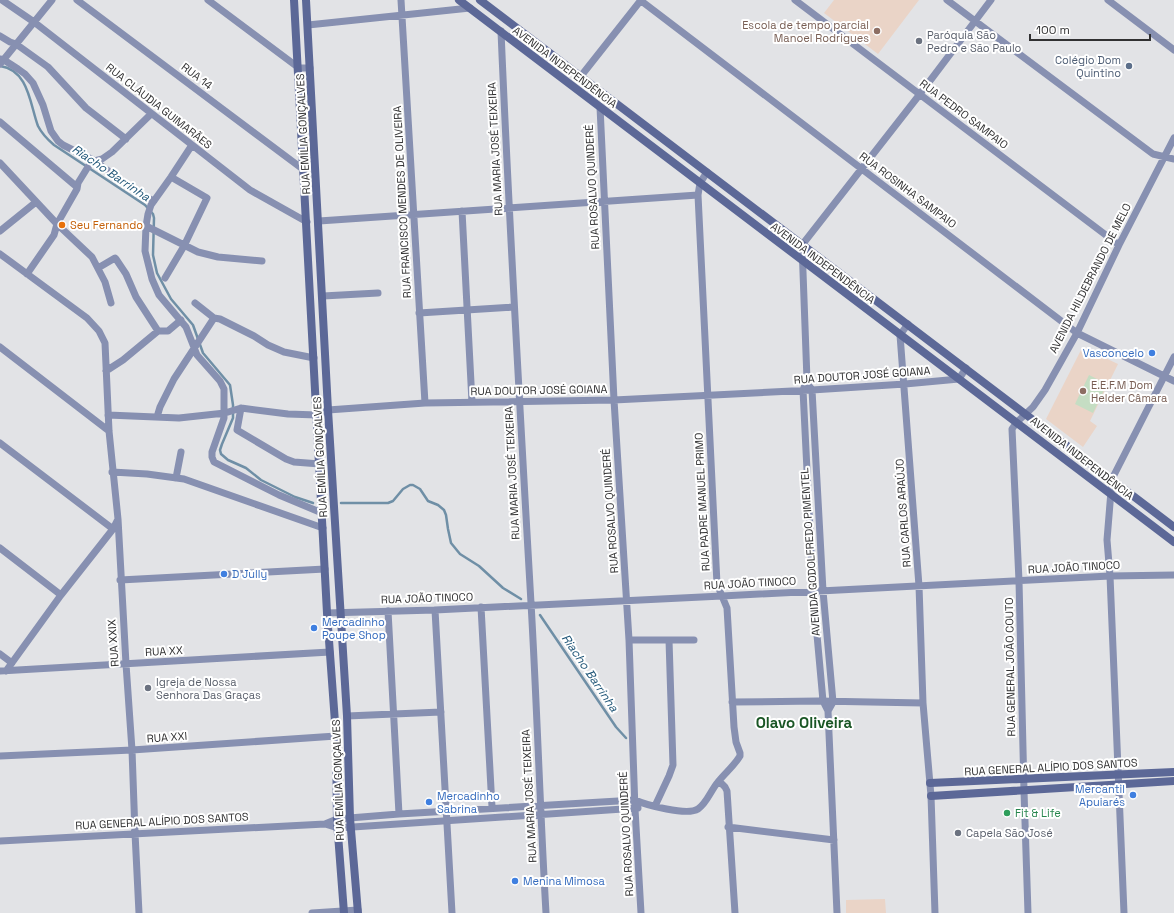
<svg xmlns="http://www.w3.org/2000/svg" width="1174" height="913" font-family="'Space Grotesk',sans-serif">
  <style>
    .education { fill: #ead4c7 }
    .green { fill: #c5ddc3 }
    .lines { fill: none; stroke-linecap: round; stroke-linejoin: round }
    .stream { stroke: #6f8fa6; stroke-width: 2.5 }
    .street { stroke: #8790b1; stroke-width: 7 }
    .secondary { stroke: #5c6897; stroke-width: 8 }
    .education-dot { fill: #8d6e63; stroke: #fff; stroke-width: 1.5 }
    .worship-dot { fill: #6b7280; stroke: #fff; stroke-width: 1.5 }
    .service-dot { fill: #5c6f8a; stroke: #fff; stroke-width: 1.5 }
    .food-dot { fill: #e8710a; stroke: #fff; stroke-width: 1.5 }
    .shop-dot { fill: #3f7fe0; stroke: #fff; stroke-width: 1.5 }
    .leisure-dot { fill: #2e9e5b; stroke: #fff; stroke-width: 1.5 }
    .labels { text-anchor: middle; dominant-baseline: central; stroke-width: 4; stroke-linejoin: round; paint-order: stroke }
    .education-label { font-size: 11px; fill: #785e54; stroke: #fff; text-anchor: end }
    .worship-label { font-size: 11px; fill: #5b616d; stroke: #fff; text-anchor: start }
    .service-label { font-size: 11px; fill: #4e5e75; stroke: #fff; text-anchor: end }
    .street-label { font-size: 11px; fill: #313132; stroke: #fff }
    .food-label { font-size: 11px; fill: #c56008; stroke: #fff; text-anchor: start }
    .shop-label { font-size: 11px; fill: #366cbe; stroke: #fff; text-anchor: start }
    .leisure-label { font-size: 11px; fill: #27864d; stroke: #fff; text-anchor: start }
    .water-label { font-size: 12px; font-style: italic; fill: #205678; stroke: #fff }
    .district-label { font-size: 15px; font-weight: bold; fill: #1a5625; stroke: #fff }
  </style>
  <rect width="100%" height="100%" fill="#e2e3e6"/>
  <path class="education" d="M834 0H919L878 54 824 13Z
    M1082 348H1084L1118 364 1090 421 1097 426 1083 447 1046 419Z
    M885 899 886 913H846V900Z"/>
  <path class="green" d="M1089 375 1107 384 1093 413 1075 404Z"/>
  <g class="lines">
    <path class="stream" d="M0 66C29 70 30 105 38 126 42 134 47 139 54 145L145 205 153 214 154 218 153 255 157 273 171 299 193 325 203 353 230 385 233 405V418L222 444 220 450 221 454 228 460 246 468 261 480 295 497 313 503
      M341 503H388L393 501 403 489 410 485H413L420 489 428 501 438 505 444 510 446 515 448 529 451 543 460 554 479 566 503 588 521 599
      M540 615 616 727 626 738"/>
    <path class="street" d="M2 0 34 22 250 190 307 222
      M77 0 304 170
      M208 0 299 68H310
      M401 0 425 403
      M640 0 1077 333 1174 381
      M795 0 1119 245
      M947 0 1153 154 1174 159
      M1108 0 1174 50
      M308 25 470 8
      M501 31C509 222 520 412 531 603 537 706 540 810 546 913
      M0 36 10 42 16 44 48 67 86 108 126 139
      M0 59 4 60 18 69 25 74 33 83 43 105 51 131 58 141 63 145 95 161 139 194 154 201
      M0 64 52 0
      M581 76 641 0
      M600 107 614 400 629 640 635 809 641 913
      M0 122 77 187
      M192 145 171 177 151 205 148 214 146 226 145 251 152 279 159 295 186 327 197 355 220 381 224 389V418L212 452V457L214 462 279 495 322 513
      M0 163 57 224 92 257 105 282 111 303
      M462 211 472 402
      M319 221 698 195
      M146 226 198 252 218 257 262 261
      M0 231 36 202
      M0 254 87 318 99 331 105 343 109 431 118 519 126 664 132 750 135 833 139 913
      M98 268 115 258 116 259 126 274 136 297 158 331
      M27 274 54 235 57 224 77 189 78 183 91 162 102 159 112 152 151 114
      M165 278 184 246 207 198 171 177
      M323 296 378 293
      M195 303 214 318 220 319 254 336 268 345 284 352 314 358
      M419 313 514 307
      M908 324 900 335 919 586 923 703 931 796 935 913
      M0 347 109 431
      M106 371 123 360 158 331H168L181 320
      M810 387 812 390 823 591 833 702 828 711
      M241 408 237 430 286 459 294 462 320 464
      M108 415 179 418 225 413 241 408 288 414 317 415 328 410 425 403 614 400 812 390 905 384 959 379 966 368
      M157 417 160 407 174 379 214 318
      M0 443 113 529
      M112 472 147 474 184 479 323 528
      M176 478 181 452
      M0 548 61 595
      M120 580 325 569
      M481 607 492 807
      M435 610 452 913
      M388 611 399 814
      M327 613 435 610 722 596 1110 576 1174 575
      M629 640H694
      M0 654 12 663
      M0 671 330 652
      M6 671 61 595 113 529 117 521
      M732 702 818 701 923 703
      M347 716 441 712
      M0 756 132 750 336 736
      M719 781 725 787 727 791 735 913
      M655 806 669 776 673 765 669 640
      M325 824 337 819 399 814 635 800C646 805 687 816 698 809 707 803 711 790 718 782 725 773 734 766 740 756V753L736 742 734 727 727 608 717 584 698 195 700 183 707 172
      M728 827 834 840
      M0 841 325 824 338 828 638 808
      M312 913 358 910
      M837 913 828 711 823 701 813 591 803 390 807 380 802 245 920 94 991 0
      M1028 913 1024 791 1019 581 1012 429 1017 422 1033 407 1045 390 1077 333 1119 245 1174 138
      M1124 913 1110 576 1107 540 1112 479 1174 357"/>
    <path class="secondary" d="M294 0 327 613 336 736 337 821 344 913
      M306 0 328 410 347 716 350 818 358 913
      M459 0 1174 542
      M480 0 1174 527
      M930 783 1174 772
      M931 796 1174 781"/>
  </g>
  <g class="education-dot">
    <circle cx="877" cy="31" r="4"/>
    <circle cx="1083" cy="391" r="4"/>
  </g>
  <g class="worship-dot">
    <circle cx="919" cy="41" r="4"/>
    <circle cx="148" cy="688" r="4"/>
    <circle cx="958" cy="833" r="4"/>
  </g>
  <circle class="service-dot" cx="1129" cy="66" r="4"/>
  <circle class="food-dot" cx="62" cy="225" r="4"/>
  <g class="shop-dot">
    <circle cx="1152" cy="353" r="4"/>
    <circle cx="224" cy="574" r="4"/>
    <circle cx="314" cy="628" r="4"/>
    <circle cx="1133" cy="795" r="4"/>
    <circle cx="429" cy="802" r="4"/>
    <circle cx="515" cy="881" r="4"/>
  </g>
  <circle class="leisure-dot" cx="1007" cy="813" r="4"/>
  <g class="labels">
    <g class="education-label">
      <text x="869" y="25">Escola de tempo parcial<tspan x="869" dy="13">Manoel Rodrigues</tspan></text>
      <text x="1091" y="385" text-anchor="start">E.E.F.M Dom<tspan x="1091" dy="13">Helder Câmara</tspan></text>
    </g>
    <g class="worship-label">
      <text x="927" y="35">Paróquia São<tspan x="927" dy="13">Pedro e São Paulo</tspan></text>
      <text x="156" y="682">Igreja de Nossa<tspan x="156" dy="13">Senhora Das Graças</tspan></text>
      <text x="966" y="833">Capela São José</text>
    </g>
    <g class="service-label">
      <text x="1121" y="60">Colégio Dom<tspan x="1121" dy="13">Quintino</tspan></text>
    </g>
    <g class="street-label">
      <text transform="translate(565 67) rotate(37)">AVENIDA INDEPENDÊNCIA</text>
      <text transform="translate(197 76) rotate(37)">RUA 14</text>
      <text transform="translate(159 106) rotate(38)">RUA CLÁUDIA GUIMARÃES</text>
      <text transform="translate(964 114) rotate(37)">RUA PEDRO SAMPAIO</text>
      <text transform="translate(303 134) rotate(-93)">RUA EMÍLIA GONÇALVES</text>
      <text transform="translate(495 149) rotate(-93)">RUA MARIA JOSÉ TEIXEIRA</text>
      <text transform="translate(592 187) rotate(-93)">RUA ROSALVO QUINDERÉ</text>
      <text transform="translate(908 190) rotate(37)">RUA ROSINHA SAMPAIO</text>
      <text transform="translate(402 202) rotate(-93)">RUA FRANCISCO MENDES DE OLIVEIRA</text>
      <text transform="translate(823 263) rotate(37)">AVENIDA INDEPENDÊNCIA</text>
      <text transform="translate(1090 278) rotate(-63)">AVENIDA HILDEBRANDO DE MELO</text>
      <text transform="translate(862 375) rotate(-4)">RUA DOUTOR JOSÉ GOIANA</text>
      <text transform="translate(539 390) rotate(-1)">RUA DOUTOR JOSÉ GOIANA</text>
      <text transform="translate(320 457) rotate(-93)">RUA EMÍLIA GONÇALVES</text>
      <text transform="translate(1082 458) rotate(38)">AVENIDA INDEPENDÊNCIA</text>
      <text transform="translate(512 473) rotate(-93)">RUA MARIA JOSÉ TEIXEIRA</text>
      <text transform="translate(702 502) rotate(-93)">RUA PADRE MANUEL PRIMO</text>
      <text transform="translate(610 511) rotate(-94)">RUA ROSALVO QUINDERÉ</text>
      <text transform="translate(903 513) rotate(-94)">RUA CARLOS ARAÚJO</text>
      <text transform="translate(810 552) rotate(-94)">AVENIDA GODOLFREDO PIMENTEL</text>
      <text transform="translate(1074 567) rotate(-3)">RUA JOÃO TINOCO</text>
      <text transform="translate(750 583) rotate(-3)">RUA JOÃO TINOCO</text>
      <text transform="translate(427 598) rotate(-2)">RUA JOÃO TINOCO</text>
      <text transform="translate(113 643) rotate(-94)">RUA XXIX</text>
      <text transform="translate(164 651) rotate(-3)">RUA XX</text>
      <text transform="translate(1010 667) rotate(-91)">RUA GENERAL JOÃO COUTO</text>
      <text transform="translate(167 737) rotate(-4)">RUA XXI</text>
      <text transform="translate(1051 767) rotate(-3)">RUA GENERAL ALÍPIO DOS SANTOS</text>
      <text transform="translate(338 780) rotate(-92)">RUA EMÍLIA GONÇALVES</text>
      <text transform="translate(529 796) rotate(-93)">RUA MARIA JOSÉ TEIXEIRA</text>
      <text transform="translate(162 821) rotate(-3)">RUA GENERAL ALÍPIO DOS SANTOS</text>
      <text transform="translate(626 834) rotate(-93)">RUA ROSALVO QUINDERÉ</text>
    </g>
    <g class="food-label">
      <text x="70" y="225">Seu Fernando</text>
    </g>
    <g class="shop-label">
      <text x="1144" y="353" text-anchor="end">Vasconcelo</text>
      <text x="232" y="574">D Jully</text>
      <text x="322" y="622">Mercadinho<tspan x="322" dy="13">Poupe Shop</tspan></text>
      <text x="1125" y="789" text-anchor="end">Mercantil<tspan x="1125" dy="13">Apuiarés</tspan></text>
      <text x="437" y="796">Mercadinho<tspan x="437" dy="13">Sabrina</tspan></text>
      <text x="523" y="881">Menina Mimosa</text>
    </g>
    <g class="leisure-label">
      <text x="1015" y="813">Fit &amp; Life</text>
    </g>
    <g class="water-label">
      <text transform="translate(111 173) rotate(34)">Riacho Barrinha</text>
      <text transform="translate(590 673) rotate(56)">Riacho Barrinha</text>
    </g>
    <g class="district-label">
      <text x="804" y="722">Olavo Oliveira</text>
    </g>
  </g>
  <path d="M1030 34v6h120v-6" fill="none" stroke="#313132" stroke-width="2"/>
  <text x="1036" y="34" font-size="12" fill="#313132" stroke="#ffffff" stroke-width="3" paint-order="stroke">100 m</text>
</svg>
